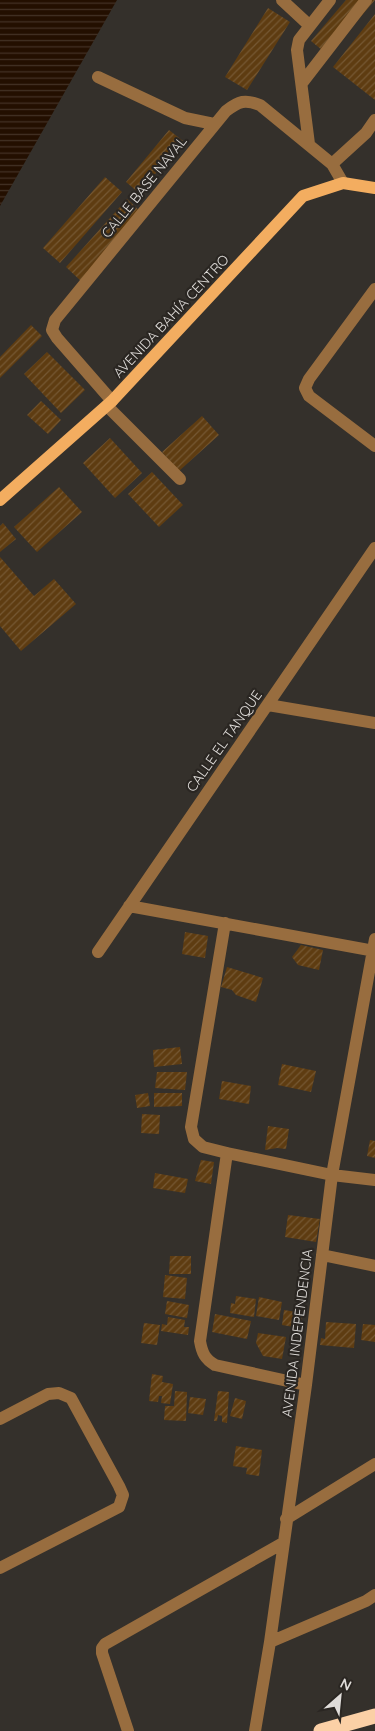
<svg xmlns="http://www.w3.org/2000/svg" width="375" height="1731" font-family="Quicksand,sans-serif">
  <style>
    .water { fill: url(#water-rules) }
    .building { fill: url(#building-hatch) }
    .lines { fill: none; stroke-linecap: round; stroke-linejoin: round }
    .minor { stroke: #986d3f; stroke-width: 12 }
    .major { stroke: #f3ad60; stroke-width: 12 }
    .highway { stroke: #fbd0a6; stroke-width: 15 }
    .labels { text-anchor: middle; dominant-baseline: central; stroke-width: 4.5; stroke-linejoin: round; paint-order: stroke }
    .street-label { font-size: 14px; fill: #e0ddda; stroke: #2a2622 }
  </style>
  <defs>
    <pattern id="water-rules" width="6" height="5" patternUnits="userSpaceOnUse" patternTransform="scale(1.25)"><rect width="6" height="5" fill="#230f00"/><path d="M0 2.5h6" fill="none" stroke="#433225"/></pattern>
    <pattern id="building-hatch" width="6" height="6" patternUnits="userSpaceOnUse" patternTransform="scale(1.25)"><rect width="6" height="6" fill="#5e3c11"/><path d="M-1 1l2-2M0 6l6-6M5 7l2-2" fill="none" stroke="#755833"/></pattern>
  </defs>
  <rect width="100%" height="100%" fill="#34302b"/>
  <path class="water" d="M0 0H117L0 206Z"/>
  <path class="building" d="M346 0H375L328 55 311 41Z
    M268 8 290 22 247 90 225 77Z
    M375 14V100L333 67Z
    M169 130 183 141 139 193 126 182Z
    M105 177 122 192 60 263 43 248Z
    M127 199 144 215 83 283 66 267Z
    M31 325 42 336 0 378V357Z
    M47 352 85 390 61 413 24 374Z
    M41 401 61 420 48 434 27 415Z
    M202 416 219 435 179 471 162 452Z
    M110 438 142 473 115 498 83 463Z
    M152 472 183 505 159 527 128 494Z
    M59 487 82 512 37 552 14 527Z
    M3 523 16 539 0 552V526Z
    M0 557 34 596 54 579 76 604 21 651 0 626Z
    M185 932 208 936 205 958 182 954Z
    M301 945 323 950 319 970 298 965 292 957Z
    M227 967 263 978 256 1002 236 995 232 990 221 987Z
    M180 1047 182 1064 154 1067 153 1050Z
    M282 1064 316 1071 311 1092 278 1085Z
    M157 1072H187L185 1090 155 1088Z
    M222 1081 251 1086 249 1104 219 1099Z
    M148 1093 150 1106 137 1108 135 1095Z
    M154 1093H182V1106L154 1107Z
    M142 1114 160 1115 159 1134 141 1133Z
    M268 1126 289 1129 286 1149 277 1148 265 1150Z
    M370 1140 375 1141V1158L367 1156Z
    M201 1160 214 1162 211 1184 195 1181Z
    M155 1173 188 1179 185 1193 153 1188Z
    M288 1215 320 1219 316 1242 285 1237Z
    M170 1256H191V1274H169Z
    M165 1275 187 1278 185 1299 163 1297Z
    M236 1296 256 1299 254 1317 230 1313 231 1303 235 1304Z
    M259 1297 282 1302 279 1320 256 1316Z
    M167 1301 189 1305 187 1318 165 1314Z
    M284 1310 303 1313 300 1328 282 1325Z
    M215 1314 251 1321 247 1339 212 1332Z
    M168 1317 185 1320 184 1327H189L188 1335 161 1331 162 1324 167 1325Z
    M326 1322 356 1324 354 1348 320 1345 321 1338 325 1339Z
    M144 1323 160 1325 157 1345 141 1343Z
    M363 1324 375 1325V1342L361 1340Z
    M258 1333 286 1337 282 1359 263 1356 256 1343Z
    M152 1374 163 1376 162 1382 173 1384 170 1404 161 1403 162 1396H159L158 1402 149 1401Z
    M175 1391 187 1392 186 1421 164 1420 165 1406H174Z
    M218 1391 229 1392 227 1423 222 1422V1416L218 1415 217 1421H214Z
    M190 1397 206 1399 203 1415 188 1413Z
    M235 1398 246 1401 242 1419 230 1416Z
    M236 1446 262 1450 259 1476 246 1474 247 1468 233 1466Z"/>
  <g class="lines">
    <path class="minor" d="M282 0 310 26
      M98 77 185 118 214 124
      M302 83 366 0
      M309 144 297 50 299 40 330 0
      M332 164 366 133 375 120
      M375 289 309 379 305 388 309 396 375 446
      M112 401 57 338 52 330 55 320 226 111C239 101 245 99 260 105L332 164 343 183
      M107 406 180 479
      M268 705 375 723
      M129 906 375 951
      M225 923 191 1127 194 1139 203 1147 227 1153 332 1175 375 1180
      M98 952 375 548
      M227 1153 200 1341C202 1353 205 1359 215 1365L306 1385
      M322 1255 375 1266
      M0 1419 48 1394 59 1393 71 1398 119 1486 123 1495 119 1507 0 1568
      M286 1519 375 1464
      M270 1642 366 1601 375 1595
      M128 1731 102 1653V1648L105 1644 283 1543
      M255 1731 270 1642 306 1385 332 1175 375 939"/>
    <path class="major" d="M0 500 112 401 303 196 343 183 375 188"/>
    <path class="highway" d="M321 1731 375 1716"/>
  </g>
  <g class="labels">
    <g class="street-label">
      <text transform="translate(144 187) rotate(-51)">CALLE BASE NAVAL</text>
      <text transform="translate(171 316) rotate(-47)">AVENIDA BAHÍA CENTRO</text>
      <text transform="translate(224 741) rotate(-55)">CALLE EL TANQUE</text>
      <text transform="translate(297 1333) rotate(-83)">AVENIDA INDEPENDENCIA</text>
    </g>
  </g>
  <g transform="translate(340 1696) rotate(27)" stroke="#2a2622" stroke-width="4" paint-order="stroke">
  <path d="M0-4L9 19L0 12L-9 19Z" fill="#e0ddda"/>
  <text y="-8" font-size="14" font-weight="bold" text-anchor="middle" fill="#e0ddda">N</text>
  </g>
</svg>
